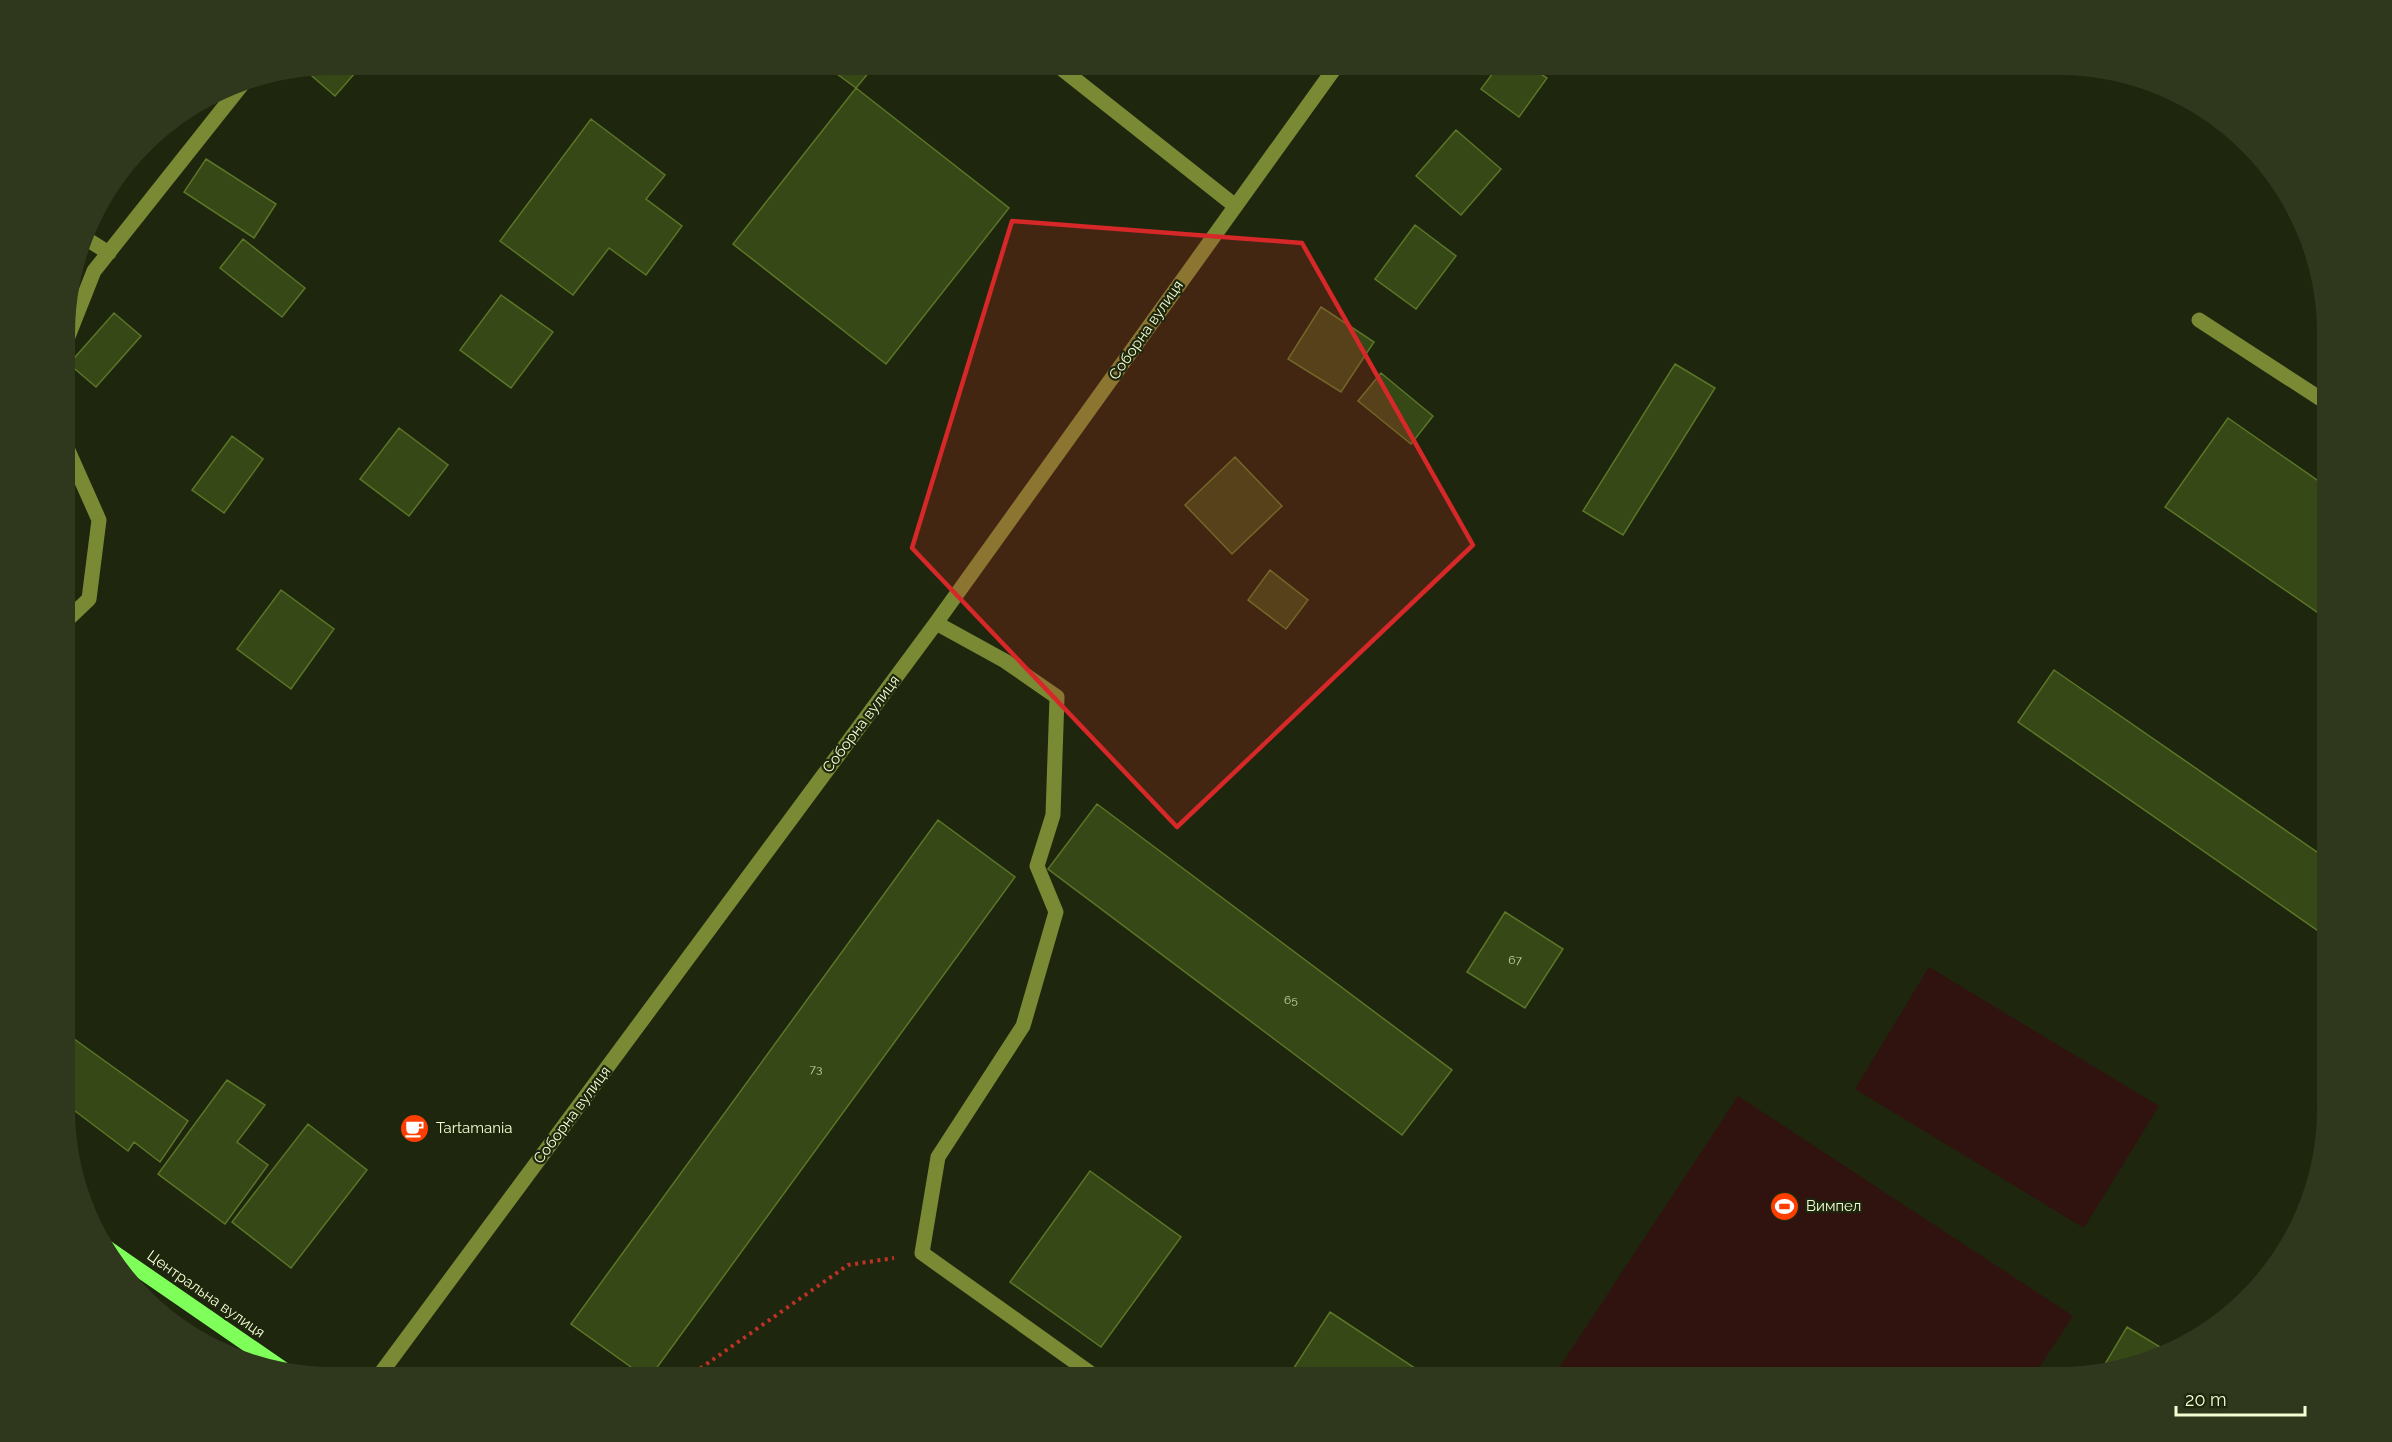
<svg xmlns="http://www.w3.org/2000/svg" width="2392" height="1442" font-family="Raleway,sans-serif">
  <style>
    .green { fill: #30130f }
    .building { fill: #374817; stroke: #5b7627; stroke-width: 1.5 }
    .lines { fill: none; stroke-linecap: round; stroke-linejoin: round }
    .path { stroke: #c03225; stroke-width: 4; stroke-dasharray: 3 4.5; stroke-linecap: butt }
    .minor { stroke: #798934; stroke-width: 15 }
    .major { stroke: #7fff59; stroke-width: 15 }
    .marked { fill: #d62828; fill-opacity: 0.2; stroke: #d62828; stroke-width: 4.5; stroke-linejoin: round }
    .labels { text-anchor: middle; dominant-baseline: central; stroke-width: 4.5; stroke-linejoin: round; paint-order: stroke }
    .number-label { font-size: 12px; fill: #c4d1a3 }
    .street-label { font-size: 15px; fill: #f3ffd2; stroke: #1e260d }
    .poi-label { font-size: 15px; fill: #f3ffd2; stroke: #1e260d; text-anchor: start }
  </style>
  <rect width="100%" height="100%" fill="#1e260d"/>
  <path class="green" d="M1929 967 2159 1106 2084 1228 1855 1089Z
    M1738 1096 2073 1316 2033 1377H1553Z"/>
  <path class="building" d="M333 64 362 65 335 96 305 70Z
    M825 65H875L856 88Z
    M1499 65H1527L1547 78 1519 117 1481 89Z
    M856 88 1009 208 886 364 733 244Z
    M591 119 665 175 646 199 682 226 646 275 609 248 573 295 500 241Z
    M1456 130 1501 169 1461 215 1416 176Z
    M206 159 276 204 254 238 184 192Z
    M1415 225 1456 256 1416 309 1375 279Z
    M243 239 305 288 282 317 220 268Z
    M501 295 553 332 511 388 460 350Z
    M1321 307 1374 342 1341 392 1288 359Z
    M114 313 141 336 96 387 69 364Z
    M1675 364 1715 388 1623 535 1583 511Z
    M1381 373 1433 416 1411 444 1358 401Z
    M2228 418 2327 487V619L2165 507Z
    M399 428 448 465 409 516 360 479Z
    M232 436 263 459 224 513 192 490Z
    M1235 457 1282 506 1232 554 1185 505Z
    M1270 570 1308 600 1286 629 1248 600Z
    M281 590 334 629 291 689 237 649Z
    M2054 670 2327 859V937L2018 722Z
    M1097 804 1452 1070 1402 1135 1048 869Z
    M938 820 1015 877 650 1377H645L571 1324Z
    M1505 912 1563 949 1525 1008 1467 972Z
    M70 1036 188 1121 160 1162 134 1142 128 1151 67 1105V1099L70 1096 67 1093V1040Z
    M227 1080 265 1105 237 1142 268 1165 225 1224 158 1174Z
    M308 1124 367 1170 291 1268 232 1222Z
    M1090 1171 1181 1237 1101 1347 1010 1282Z
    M1330 1312 1427 1376 1426 1377H1288Z
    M2127 1327 2165 1350 2102 1369Z"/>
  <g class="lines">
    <path class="path" d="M688 1377 848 1265 894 1258"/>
    <path class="minor" d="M1057 65 1234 205
      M85 238 109 253
      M2199 320 2327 403
      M67 339 94 271 244 82
      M67 448 99 520 89 599 67 620
      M936 623 1005 661 1057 697 1053 815 1037 866 1056 912 1023 1026 938 1157 922 1253 1096 1377
      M378 1377 936 623 1337 65"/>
    <path class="major" d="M106 1247 286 1371"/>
  </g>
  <path class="marked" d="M1012 221 1302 243 1473 545 1177 827 912 548Z"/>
  <defs>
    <symbol id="cafe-disc" viewBox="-11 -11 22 22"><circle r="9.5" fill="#fd3e00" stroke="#1e260d"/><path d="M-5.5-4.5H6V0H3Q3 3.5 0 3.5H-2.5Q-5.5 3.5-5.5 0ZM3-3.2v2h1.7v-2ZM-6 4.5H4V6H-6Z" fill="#fff"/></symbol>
    <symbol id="stadium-disc" viewBox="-11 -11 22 22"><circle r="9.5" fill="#fd3e00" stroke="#1e260d"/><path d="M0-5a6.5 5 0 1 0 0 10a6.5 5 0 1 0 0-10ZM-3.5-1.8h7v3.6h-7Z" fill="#fff"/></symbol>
  </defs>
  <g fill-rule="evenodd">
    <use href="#cafe-disc" x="398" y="1112" width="33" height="33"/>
    <use href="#stadium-disc" x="1768" y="1190" width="33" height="33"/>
  </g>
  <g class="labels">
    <g class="number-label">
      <text x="1515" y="960">67</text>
      <text x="1291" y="1000">65</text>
      <text x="816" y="1069">73</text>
    </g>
    <g class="street-label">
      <text transform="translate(1146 330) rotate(-55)">Соборна вулиця</text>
      <text transform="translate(861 724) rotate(-53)">Соборна вулиця</text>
      <text transform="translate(572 1115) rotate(-53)">Соборна вулиця</text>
      <text transform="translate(206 1294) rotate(35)">Центральна вулиця</text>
    </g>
    <g class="poi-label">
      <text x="436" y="1128">Tartamania</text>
      <text x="1806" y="1206">Вимпел</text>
    </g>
  </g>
  <path d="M0 0H2392V1442H0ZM333 75H2059A258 258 0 0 1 2317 333V1109A258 258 0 0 1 2059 1367H333A258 258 0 0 1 75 1109V333A258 258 0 0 1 333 75Z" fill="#2f371d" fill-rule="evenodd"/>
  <path d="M2176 1406v9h129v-9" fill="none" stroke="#f3ffd2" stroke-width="3"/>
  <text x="2185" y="1406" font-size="18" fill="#f3ffd2" stroke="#1e260d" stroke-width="4.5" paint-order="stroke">20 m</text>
</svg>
